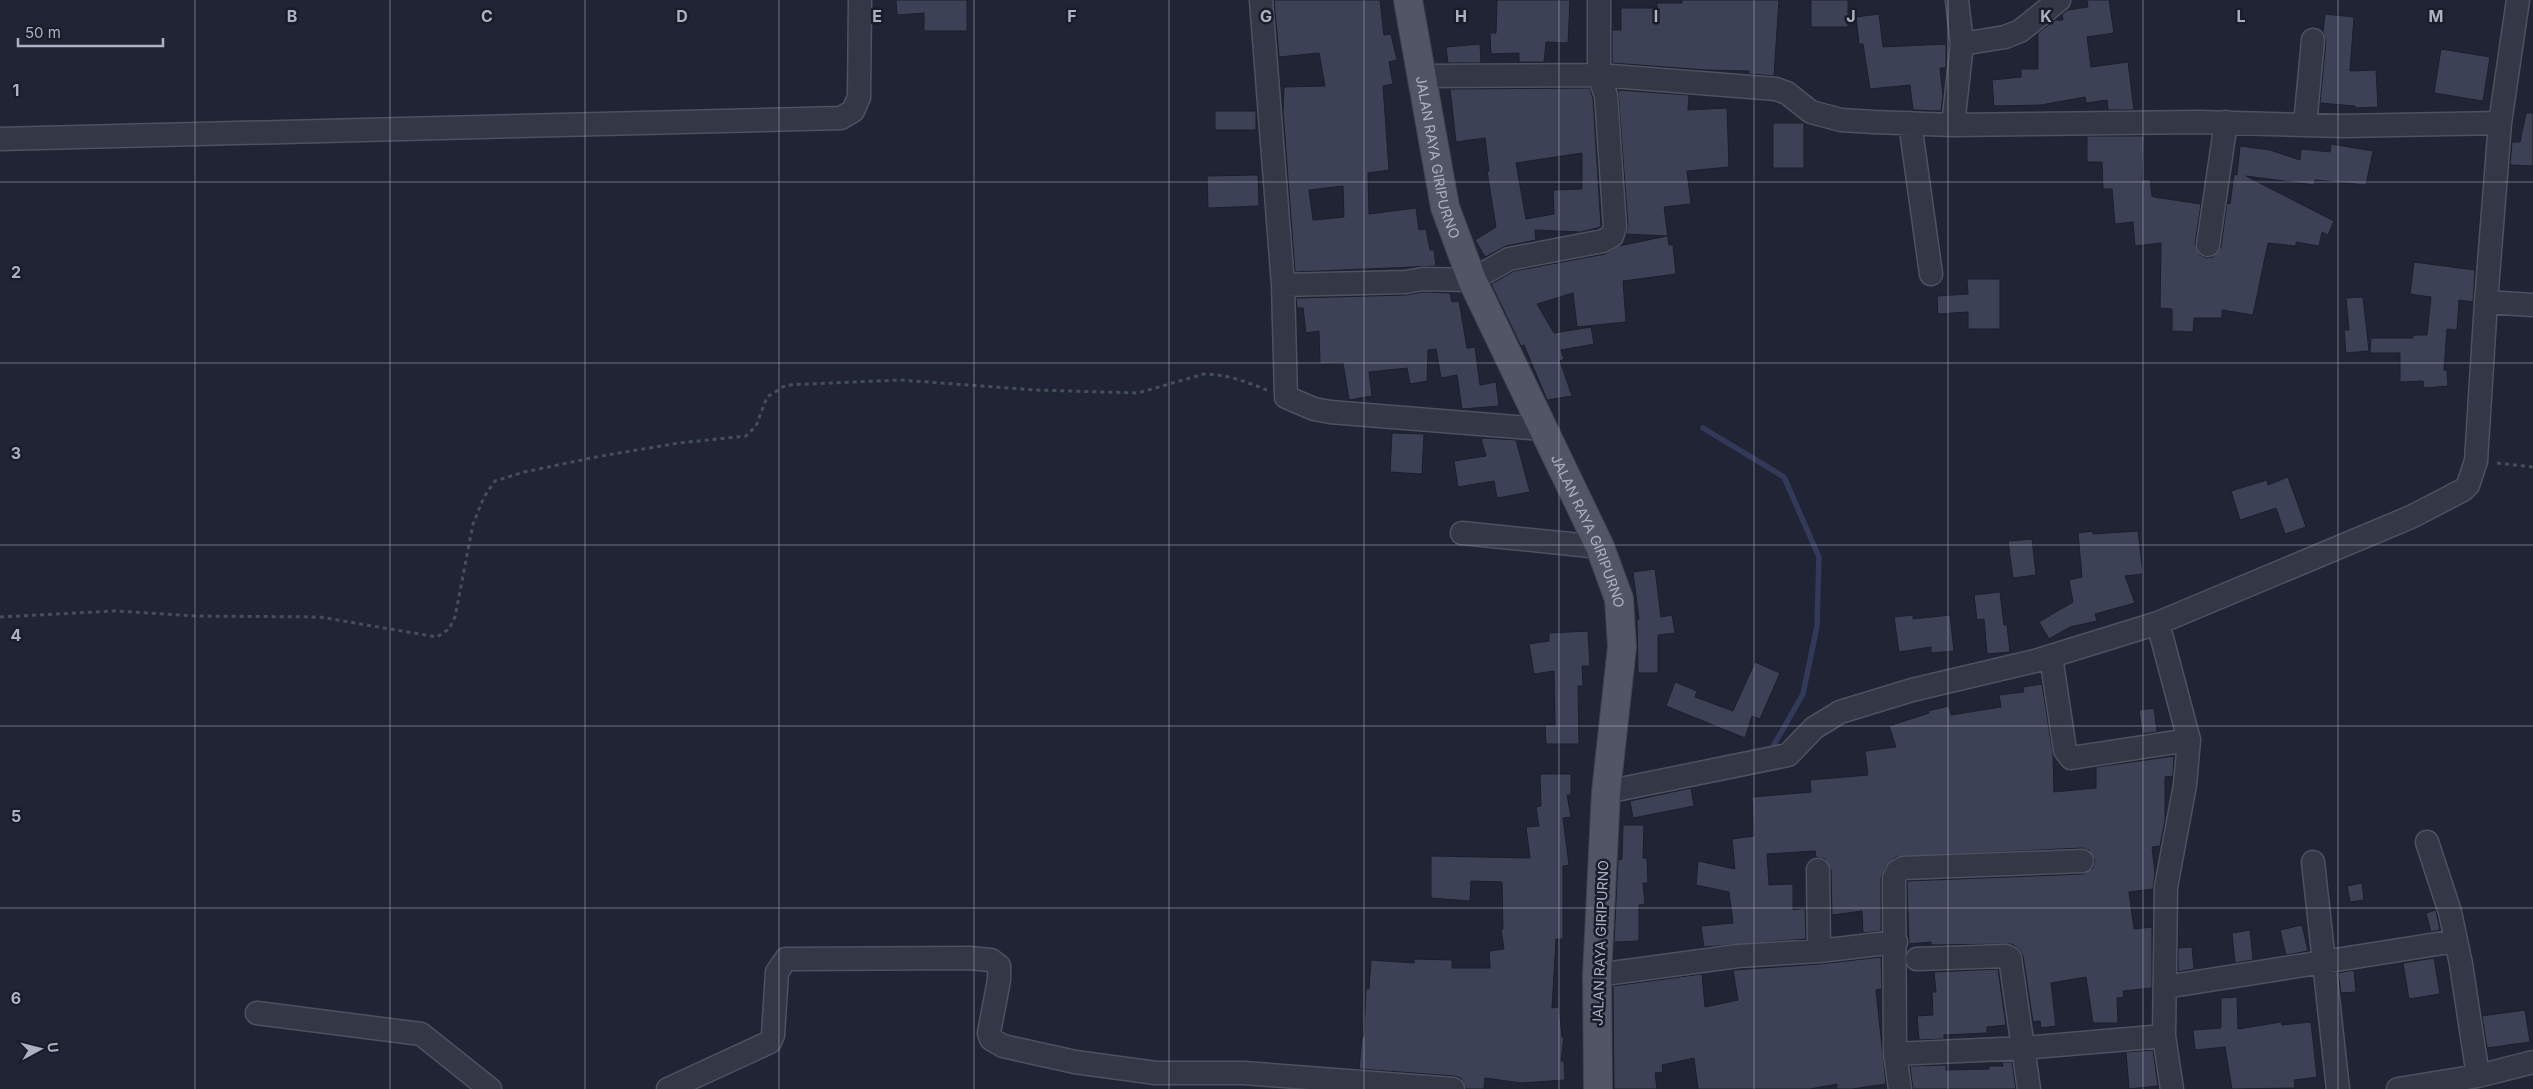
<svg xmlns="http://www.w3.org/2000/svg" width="2533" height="1089" font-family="Inter,sans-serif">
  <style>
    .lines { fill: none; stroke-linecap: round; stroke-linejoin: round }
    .stream { stroke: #333959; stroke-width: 5.5 }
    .building { fill: #3d4155; stroke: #1b1e2c; fill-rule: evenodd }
    .minor-casing { stroke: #4e5160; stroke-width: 25 }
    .major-casing { stroke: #3d404f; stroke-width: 30 }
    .path { stroke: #445057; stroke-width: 3; stroke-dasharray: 4 4; stroke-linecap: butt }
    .minor { stroke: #343745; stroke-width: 22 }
    .major { stroke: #525565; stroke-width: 28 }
    .grid { fill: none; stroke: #aeb1c2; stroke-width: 1; stroke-opacity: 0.55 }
    .labels { text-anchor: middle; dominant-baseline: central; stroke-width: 5; stroke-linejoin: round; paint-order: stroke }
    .street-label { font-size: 14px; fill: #aeb1c2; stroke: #1a1c2a }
    .grid-label { font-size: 16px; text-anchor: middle; font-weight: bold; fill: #aeb1c2; stroke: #1a1c2a; stroke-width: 5; stroke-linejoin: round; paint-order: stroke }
  </style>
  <rect width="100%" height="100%" fill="#212434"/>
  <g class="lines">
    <path class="stream" d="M1703 428 1784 477 1819 557 1817 626 1803 694 1771 750"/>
  </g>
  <path class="building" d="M896 0H967V31H924V13L897 15Z
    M1274 0H1380L1384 35 1391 34 1397 60 1389 62 1393 84 1383 86 1389 170 1368 173 1369 214 1416 208 1419 230 1426 229 1430 250H1434L1436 266 1295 272 1283 111 1284 87 1325 86 1319 53 1279 57ZM1343 186 1344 217 1313 220 1309 190Z
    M1497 0H1570L1568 43 1546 42 1544 62H1519V53L1491 54 1490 33H1496Z
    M1682 0H1779L1774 76 1749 74V71L1706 70 1612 63V30H1621V8H1657V3H1682Z
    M1811 0H1848V27H1811Z
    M2087 0H2109L2114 33 2087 37 2091 67 2128 62 2134 110H2108L2107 100 2086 103 2085 97 2041 105 1994 106 1992 80 2021 77V69H2038V33L2055 20H2063L2062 14 2068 10 2088 7Z
    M1879 14 1883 47 1946 44V68H1940L1943 96 1941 111 1913 110 1910 85 1870 89 1863 44H1859L1856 17Z
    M2325 14 2354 17 2350 71 2376 70 2378 107 2355 108V106L2320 103 2326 41 2323 32Z
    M1480 44 1481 63H1448L1446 47Z
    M2441 49 2490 57 2483 101 2434 93Z
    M1590 88 1593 99 1601 227 1581 232 1535 230 1536 240 1506 246 1485 257 1475 240 1496 227 1487 171H1489L1485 138 1456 142 1450 89ZM1582 153V189L1553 190 1554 214 1526 219 1516 163Z
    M1618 90 1689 95 1688 110 1727 108 1729 167 1687 171 1691 204 1664 207 1669 245H1673L1676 274 1623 281 1626 322 1577 327 1573 293 1537 304 1554 333 1591 327 1594 344 1561 350 1564 359 1560 361 1572 396 1547 400 1524 345 1521 346 1491 284 1514 271 1605 254 1619 246 1667 236 1626 234 1628 226Z
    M1215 111H1256V130H1215Z
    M2526 113H2533V166L2510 165 2512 142H2520Z
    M1773 123H1804V168H1773Z
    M2087 136H2144L2142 180 2150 179 2152 196 2154 197 2201 204 2195 244 2200 255 2207 258 2213 257 2221 247 2227 203 2230 204 2234 174 2237 175 2240 146 2270 150 2300 160 2301 149 2330 152 2331 144 2373 151 2366 185 2315 180 2314 185 2246 176 2334 221 2328 235 2322 232 2319 246 2296 242V246L2268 243 2253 315 2222 310V318H2194L2193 332 2172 331V309L2160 308 2161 243 2135 246 2133 222 2115 224 2112 189H2103L2102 162H2087Z
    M1258 175 1259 206 1208 208 1207 176Z
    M2414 262 2475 270 2473 302 2459 300 2457 330 2447 329 2444 370H2447L2448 386 2424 388 2423 381 2400 382V353H2370L2371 338H2413V335H2427L2431 297 2410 294Z
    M1967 279H2000V329H1968V312L1938 314 1937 296 1968 294Z
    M1424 292 1450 293 1452 302 1459 301 1467 348 1475 347 1480 385 1496 382 1499 406 1462 409 1457 375 1441 378 1436 349 1428 350 1427 381 1410 384 1407 368 1369 372 1372 396 1349 400 1343 363 1320 364 1319 331 1306 333 1303 308H1297L1296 298 1406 295Z
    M2363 297 2369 351 2346 353 2344 330H2349L2346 298Z
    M1392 433 1424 434 1422 474 1390 472Z
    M1485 438 1516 440 1530 492 1497 498 1494 481 1458 487 1454 461 1486 456 1481 439Z
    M2288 477 2306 527 2285 534 2276 508 2240 520 2231 491 2267 480 2268 485Z
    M2093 531V534L2138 531 2143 574 2125 576 2135 603 2095 614 2097 621 2070 627 2049 639 2039 622 2073 602 2069 580 2082 577 2078 533Z
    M2032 539 2036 575 2013 578 2008 541Z
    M1655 569 1661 617 1672 615 1675 633 1658 635V673H1638L1637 620 1639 619 1633 572Z
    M2000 592 2004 625H2007L2010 652 1987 654 1984 619 1977 620 1974 595Z
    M1913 615V619L1950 615 1954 651 1931 653V647L1899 652 1894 617Z
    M1588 631 1590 666H1582L1583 686H1578L1579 744H1546L1545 725H1555L1554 671 1534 674 1529 644 1549 641V633Z
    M1755 662 1780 673 1760 719 1752 716 1745 738 1666 706 1675 682 1697 691 1695 697 1733 711Z
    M2042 684 2053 754 2054 792 2096 788V767L2174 756 2173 776 2165 777V820L2160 846 2152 847 2155 874 2153 889 2129 892 2134 929 2152 927V988L2123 991 2124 997 2117 998 2118 1023H2093L2086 977 2051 983 2056 1026 2041 1028 2040 1021 2033 1022 2023 956 2020 950 2012 944 1931 945V942L1909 944 1907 881 2083 874 2093 868 2095 860 2089 850 2082 848 1896 857 1886 866 1881 878V931L1863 933 1862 911 1832 915 1831 870 1825 859 1816 857 1815 851 1767 854 1769 885 1793 884V910L1805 908 1806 939 1704 947 1701 926 1733 923 1729 892 1696 885 1698 861 1735 869 1732 839 1754 836 1752 797 1811 792 1810 780 1868 775 1865 751 1896 747 1889 726 1929 713 1928 711 1949 706 1951 715 2001 707 1999 695 2024 692 2023 687Z
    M2154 708 2157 732 2142 734 2139 710Z
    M1540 774H1571V795H1567L1571 817 1563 818 1569 865 1563 866V939H1556L1552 1008 1559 1007 1562 1037H1564L1561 1061H1564L1565 1080 1522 1083 1485 1078 1484 1089H1466L1461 1078 1454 1076 1359 1069 1362 1037H1364L1366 989H1369L1371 960 1414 963V959L1452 960V968H1490L1489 951 1504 949 1501 929H1503L1502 882 1471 881 1470 901 1431 898V856L1530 858 1526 827 1539 826 1536 807 1541 806Z
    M1691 788 1694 806 1633 818 1630 801Z
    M1623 825H1644L1643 858H1647L1648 883H1643L1645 904 1639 905V941L1614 942 1618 860 1622 859Z
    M2362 883 2364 900 2350 902 2347 886Z
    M2436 910 2440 930 2431 932 2426 913Z
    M2302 925 2308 951 2286 955 2280 930Z
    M2250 930 2253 960 2235 963 2232 933Z
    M2192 947 2194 969 2178 972V948Z
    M1881 957 1882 989 1876 990 1886 1084 1852 1089H1837V1084L1810 1089H1698L1694 1058 1662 1065 1663 1072 1655 1073 1657 1089H1614L1613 986 1702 974 1705 1007 1738 1000 1733 970 1820 964Z
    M2434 958 2440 994 2409 999 2403 963Z
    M1998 969 2006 1025 1987 1027V1033L1944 1035V1039L1919 1040 1917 1016 1933 1015 1932 992H1936L1934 972Z
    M2354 970 2356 992 2341 993 2338 973Z
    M2237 997 2238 1029 2281 1022 2282 1025 2311 1022 2317 1077 2294 1080 2295 1088 2232 1089 2225 1047 2195 1050 2193 1030 2221 1028V998Z
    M2525 1010 2530 1042 2487 1048 2482 1016Z
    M2153 1050 2158 1086 2129 1089 2126 1052Z
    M2002 1062H2012L2016 1089H1913L1910 1066 1946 1065V1070L1989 1069V1066H2003Z"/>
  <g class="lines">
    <defs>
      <path id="minor" d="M1261 0 1283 285 1286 397 1314 409 1330 412 1542 429
        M1962 44 2005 37 2020 31 2059 0
        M1420 76 1599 75 1776 89 1787 93 1811 112 1841 120 1874 122 1953 125 2198 122 2343 126 2500 123
        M1910 123 1931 274
        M1953 125 1962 44 1957 0
        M2305 125 2313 40
        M0 139 841 118 853 111 859 97 860 0
        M2208 245 2226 122
        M1283 285 1406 282 1423 279 1472 280 1509 259 1603 241 1612 236 1615 227 1606 96 1599 75V0
        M2486 302 2500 123 2518 0
        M1462 533 1600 547
        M2158 623 2189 740 2185 785 2166 887 2164 1036 2172 1089
        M2051 656 2065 750 2071 758 2189 740
        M1606 792 1788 755 1814 728 1840 712 1912 690 2035 661 2158 623 2411 517 2463 490 2468 485 2476 461 2486 302 2533 305
        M2427 842 2450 912 2461 964 2478 1076
        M2082 861 1903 868 1897 872 1894 878 1895 1054 2023 1048 2164 1036
        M2313 862 2338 1089
        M1818 870 1819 951
        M1917 959 2006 956 2010 958 2029 1089
        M1597 975 1738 956 1819 951 1896 942
        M2165 987 2456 941
        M257 1013 421 1034 490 1089
        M1895 1054 1900 1089
        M668 1089 770 1042 773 1035 777 972 786 959 969 958 991 960 999 966V980L989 1033 991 1039 1003 1046 1075 1062 1156 1073H1244L1453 1089
        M2398 1089 2478 1076 2533 1062"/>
      <g id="major">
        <path id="s1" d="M1408 0 1445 207 1472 280 1600 547 1619 599 1622 647 1606 792 1597 975 1598 1089"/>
      </g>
    </defs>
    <use href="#minor" class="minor-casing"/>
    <use href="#major" class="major-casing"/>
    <path class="path" d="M2497 463 2533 467
      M0 617 114 611 196 616 320 617 437 637 449 629 455 617 473 524 484 497 495 481 524 472 601 456 679 443 746 436 756 426 767 397 786 385 900 380 1036 390 1138 393 1204 374C1227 374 1246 382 1267 390"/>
    <use href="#minor" class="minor"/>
    <use href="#major" class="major"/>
  </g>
  <path class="grid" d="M195 0V1089M390 0V1089M585 0V1089M779 0V1089M974 0V1089M1169 0V1089M1364 0V1089M1559 0V1089M1754 0V1089M1948 0V1089M2143 0V1089M2338 0V1089M0 182H2533M0 363H2533M0 545H2533M0 726H2533M0 908H2533"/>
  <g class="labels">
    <g class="street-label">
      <text stroke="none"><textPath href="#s1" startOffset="160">JALAN RAYA GIRIPURNO</textPath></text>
      <text stroke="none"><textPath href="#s1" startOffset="565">JALAN RAYA GIRIPURNO</textPath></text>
      <text transform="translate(1600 943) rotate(-88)">JALAN RAYA GIRIPURNO</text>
    </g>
  </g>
  <g class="grid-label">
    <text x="292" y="22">B</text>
    <text x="487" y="22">C</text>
    <text x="682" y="22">D</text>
    <text x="877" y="22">E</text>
    <text x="1072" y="22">F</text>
    <text x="1266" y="22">G</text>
    <text x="1461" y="22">H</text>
    <text x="1656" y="22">I</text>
    <text x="1851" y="22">J</text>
    <text x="2046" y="22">K</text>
    <text x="2241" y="22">L</text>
    <text x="2436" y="22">M</text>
    <text x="16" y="96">1</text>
    <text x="16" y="278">2</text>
    <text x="16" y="459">3</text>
    <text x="16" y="641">4</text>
    <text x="16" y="822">5</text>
    <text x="16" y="1004">6</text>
  </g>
  <g transform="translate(40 1049) rotate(83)" stroke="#1a1c2a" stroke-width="4" paint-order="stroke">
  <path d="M0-4L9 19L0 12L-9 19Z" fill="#aeb1c2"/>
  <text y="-8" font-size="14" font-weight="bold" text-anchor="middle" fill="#aeb1c2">U</text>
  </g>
  <path d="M18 38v8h145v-8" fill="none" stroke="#aeb1c2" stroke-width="2.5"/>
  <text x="25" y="38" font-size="15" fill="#aeb1c2" stroke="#1a1c2a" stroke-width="4" paint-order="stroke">50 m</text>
</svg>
